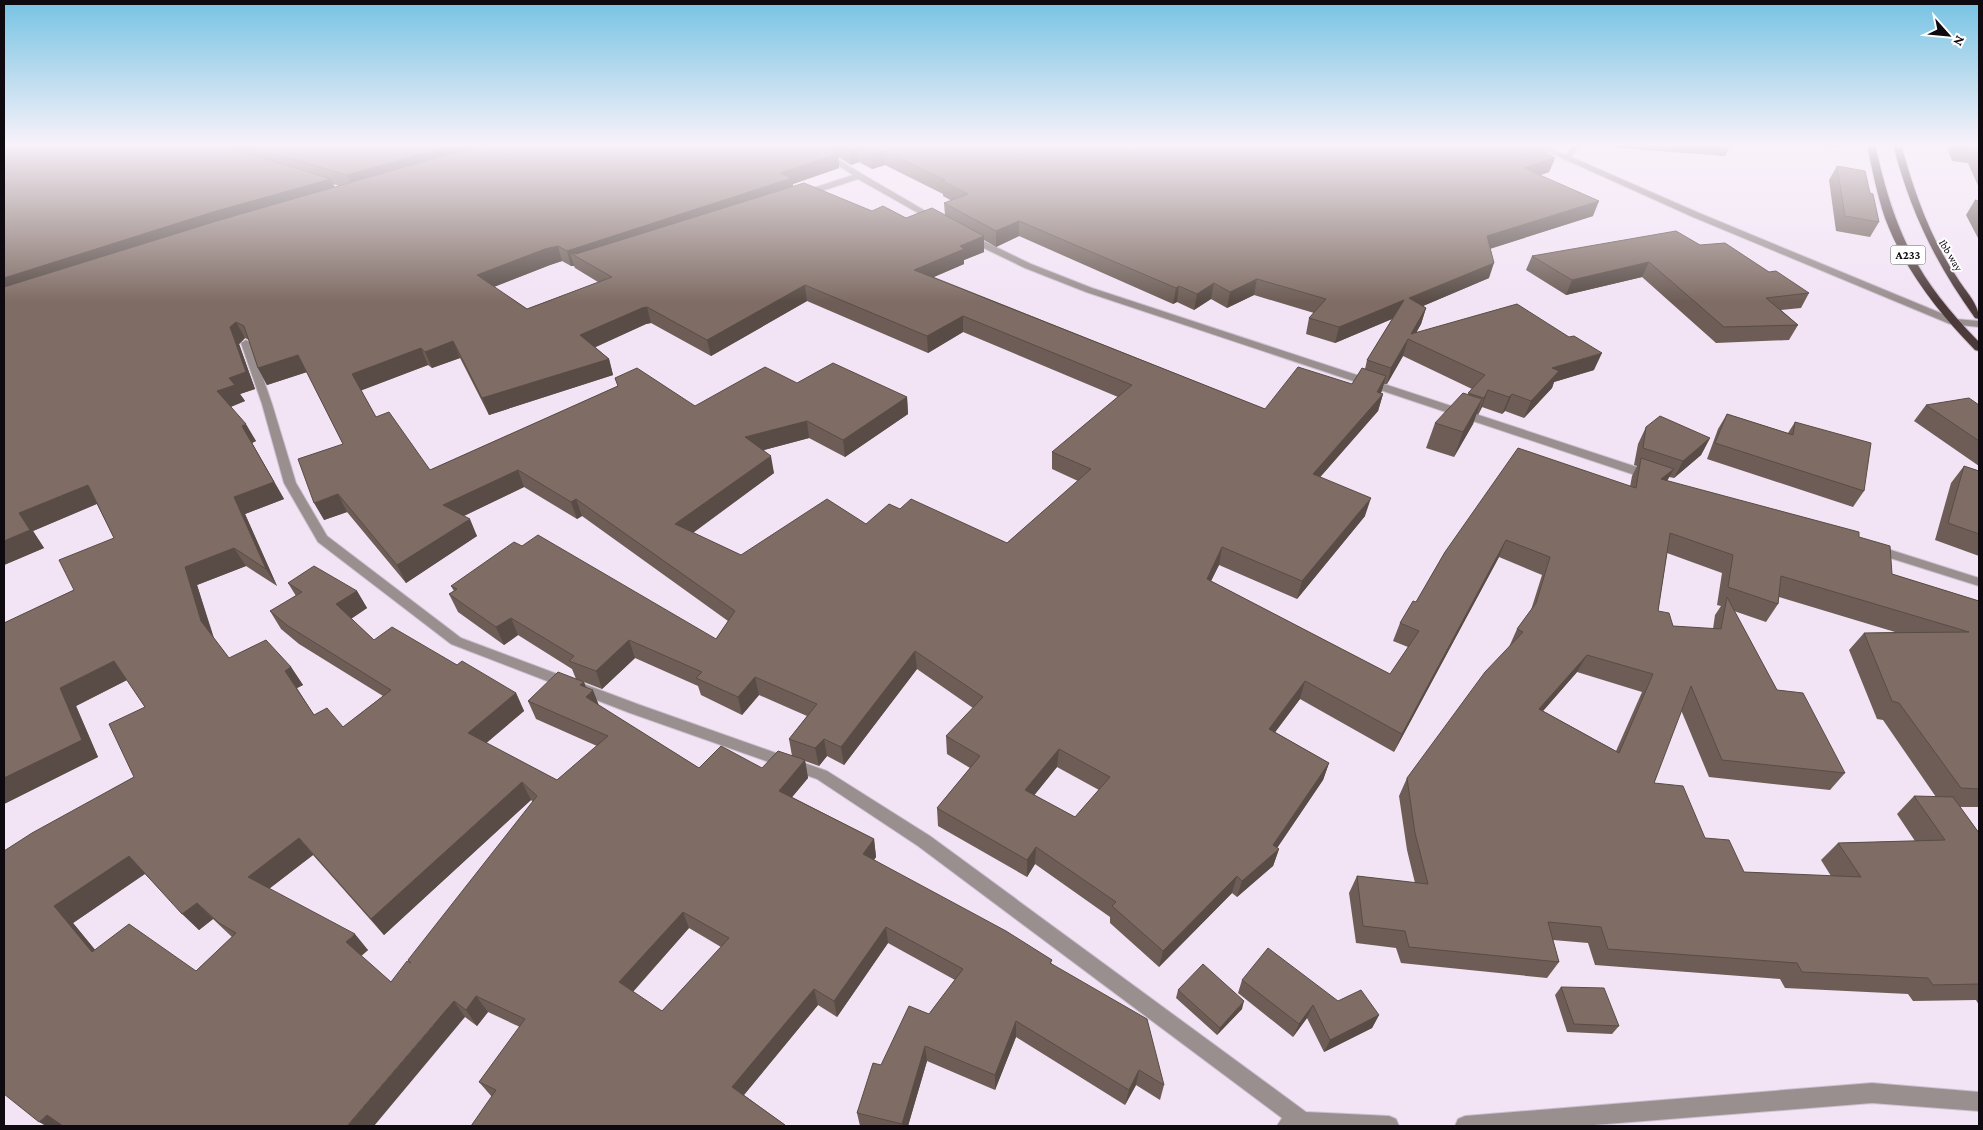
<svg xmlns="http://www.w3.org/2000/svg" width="1983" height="1130" font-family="'Crimson Pro',serif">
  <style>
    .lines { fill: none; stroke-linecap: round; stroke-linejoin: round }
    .minor-casing { stroke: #cec0d0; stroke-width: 2 }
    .trunk-casing { stroke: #cec0d0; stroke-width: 2 }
    .minor { fill: #998f8f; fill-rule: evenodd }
    .trunk { fill: #4c3a3a; fill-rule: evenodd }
    .wall { fill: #6d5d56; fill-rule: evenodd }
    .shaded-wall { fill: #594c46 }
    .building { fill: #7f6c64; stroke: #594c46; fill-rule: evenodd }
    .labels { text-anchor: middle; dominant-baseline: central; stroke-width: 4; stroke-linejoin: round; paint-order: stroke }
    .far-street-label { font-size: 11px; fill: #0f0a10; stroke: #fff }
    .shield { fill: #fff; stroke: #575458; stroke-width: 1 }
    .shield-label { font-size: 12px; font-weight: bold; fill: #0f0a10 }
  </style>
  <rect width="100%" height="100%" fill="#f2e3f5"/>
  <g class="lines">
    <defs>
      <path id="minor" d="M805 144H813L862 174 941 220 934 222 858 179 807 196H801V192L853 175Z
        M1531 144H1540L1566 155 1574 144H1580L1571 157 1699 213 1955 319 1979 321V327L1950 324 1693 217Z
        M967 236H973L1031 264 1092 288 1655 473 1657 476 1655 479H1647L1086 292 1025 268 967 240Z
        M246 340 251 343 272 404 296 483 327 536 461 638 640 705 827 771 930 836 1306 1112 1389 1116 1396 1119 1399 1126H1277L1282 1118 918 846 817 779 630 713 451 644 318 542 284 483 262 404 241 343Z
        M1875 545 1979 578V586L1871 552 1869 549Z
        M1872 1083 1979 1092V1111L1872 1103 1581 1126H1455L1458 1119 1465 1116Z"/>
      <path id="trunk" d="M1867 144H1875C1894 231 1916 278 1979 342V351L1975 350C1938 312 1904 269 1885 218 1877 194 1872 169 1867 144Z
        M1893 144H1901C1914 192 1930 238 1958 279 1966 292 1979 304 1979 319L1975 318C1935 262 1910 211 1893 144Z"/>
    </defs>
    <use href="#minor" class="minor-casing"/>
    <use href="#trunk" class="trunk-casing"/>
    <use href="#minor" class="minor"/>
    <use href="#trunk" class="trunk"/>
  </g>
  <path class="wall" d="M4 144H1111L1133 150 1555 158 1549 172 1541 175 1593 216 1490 249 1489 278 1423 306 1426 308 1421 324 1416 332 1594 370 1554 382 1552 388 1524 418 1505 411 1502 414 1482 407 1478 415 1476 414 1473 424 1454 457 1426 448 1435 423 1467 395 1472 389 1403 356 1387 384H1384L1381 393 1383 394 1378 411 1320 477 1365 516 1297 599 1219 565 1211 581 1390 674 1408 647 1393 641 1400 623 1416 602 1445 552 1630 487 1632 476 1637 466 1634 465 1638 444 1646 427 1710 438 1701 455 1674 478 1669 477 1667 481 1859 537 1892 574 1979 601V807H1960L1979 833V1005L1976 1000 1913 1001 1908 994 1785 988 1780 979 1595 965 1588 943 1553 940 1559 962 1547 978 1401 963 1396 948 1356 943 1349 893 1357 876 1415 883 1407 850 1399 796 1407 778 1509 647 1517 629 1531 610 1542 575 1499 557 1394 752 1300 699 1275 732 1329 763 1323 780 1277 848 1279 849 1273 866 1237 897 1232 893 1159 967 1110 923V917L1035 864 1027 877 938 826 937 808 970 768 947 754 946 736 973 708 917 669 844 765 827 756 819 766 805 761 808 778 792 797 874 839 876 857 874 860 1052 960 1051 963 1164 1085 1160 1100 1136 1085 1125 1105 1016 1037 995 1090 927 1061 908 1126H860L857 1113 881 1065 929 1014 955 980 888 943 837 1017 818 1005 744 1095 785 1125 786 1126H471L492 1097 479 1082 520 1027 488 1012 477 1026 465 1017 46 1126 4 851 134 777 145 707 127 680 76 706 98 757 4 804V623L74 590 114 538 97 504 33 531 44 548 4 565ZM838 157 851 165 859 162 872 169 885 165 943 194V196L952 201 944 203 945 215 906 218 872 211 793 186V184L839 168ZM333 184 339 186 335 187ZM1019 236 1173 304 1177 302 1194 310 1211 299 1227 308 1254 295 1314 313 1309 318 1306 334 1335 343 1392 319 1367 360 1365 369 1352 384 1265 409 934 277 964 264V260L984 252V240L996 247ZM562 261 571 266H574L575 268 598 282 527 309 494 287 550 265ZM807 301 928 353 963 332 1118 397 1052 452V469L1078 481 1007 543 900 509 866 524 741 555 693 533 774 473 764 450 809 438 845 457 908 414 907 397 797 383 695 406 615 378 618 386 430 470 376 417 361 390 428 365 432 368 460 358 489 415 613 375 609 359 595 347 646 324 651 323 711 356ZM245 338 249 340 258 368 267 385 307 372 343 444 324 520 347 512 406 583 477 536 464 516 524 487 577 519 582 516 728 621 716 639 451 586 454 591 449 594 458 612 504 645 518 635 572 669 576 679 602 689 635 658 698 686 701 695 742 715 759 695 807 716 789 739 792 756 762 768H699L598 705 586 688 584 682 528 701 536 719 597 746 557 780 486 743 524 711 516 693 457 665 374 640 351 619 367 608 357 591 288 583 296 596 270 611 281 629 299 644 383 696 343 727 314 715 297 688 303 685 291 667 229 658 213 637 197 585 246 566 277 586 245 514 284 499 252 443 256 441 231 407 245 401 240 394 255 389 239 344ZM1667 553 1722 573 1717 605 1721 606 1715 615 1713 629 1673 626 1658 611ZM1779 597 1895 632 1864 633 1849 650 1877 719 1883 720 1936 797 1914 796 1897 814 1915 841 1838 843 1821 860 1831 876 1744 872 1705 838 1654 783 1681 710 1709 777 1830 790 1845 773 1777 690 1734 611 1766 622 1778 604ZM1577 672 1642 692 1616 751 1543 711ZM1057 767 1099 790 1075 817 1034 795ZM531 800 533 802 410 963 391 982 361 956 368 950 269 889 313 855 384 935ZM145 874 199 930 213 919 232 937 196 971 95 950 73 923ZM689 928 721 947 662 1011 633 992Z
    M1616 144H1731L1725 156 1618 148Z
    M1810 144H1840L1838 148Z
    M1946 144H1979V188L1968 163 1952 161Z
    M1837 166 1870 193 1879 222 1870 237 1836 231 1829 180Z
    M1975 200 1979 201V240L1966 215Z
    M1700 245 1769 272 1809 293 1801 308 1781 310 1798 325 1789 340 1716 343 1642 277 1566 295 1526 270 1532 256Z
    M1926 405H1979V466L1914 421Z
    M1727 414 1788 433 1795 422 1864 491 1853 507 1707 459 1718 429Z
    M1964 466 1979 471V556L1935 540 1951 483Z
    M1242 980 1338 1001 1379 1015 1372 1028 1324 1052 1307 1018 1293 1037 1238 993Z
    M1561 987 1619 1026 1612 1034 1567 1032 1555 995Z
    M1178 990 1242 1009 1217 1035 1176 998Z"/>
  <path class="shaded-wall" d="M465 144H539L353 190 347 175 439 149Z
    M858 148 859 162 851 165 849 151Z
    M884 151 885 165 872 169 871 155Z
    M838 154 839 168 793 184 794 192 586 262 570 253 574 266H571L567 251 780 173Z
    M1555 158 1549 172 1519 182 1524 168Z
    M331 179 338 194 4 297V278L213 212Z
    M1599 201 1593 216 1482 251 1487 236Z
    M1019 221V236L996 247V231Z
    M984 236V252L964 260V264L915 285 914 270 960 246Z
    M558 246 562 261 550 265 483 291 477 275 545 249Z
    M1649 262 1642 277 1566 295 1572 280Z
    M1494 263 1489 278 1404 314 1409 298Z
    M1257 279 1254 295 1227 308 1230 292Z
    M1214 283 1211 299 1194 310 1197 294Z
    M805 285 807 301 711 356 707 340Z
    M1179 286 1177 302 1173 304 1176 288Z
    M1404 300 1399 316 1335 343 1339 327Z
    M647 307 651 323 646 324 585 352 580 335 642 308Z
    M1426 308 1421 324 1412 341 1411 334Z
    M963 316V332L928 353 927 336Z
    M236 322 245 338 239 344 255 389 240 394 245 401 227 408 217 391 229 378 230 327Z
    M1408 339 1403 356 1387 384 1391 368Z
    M453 341 460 358 432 368 425 352Z
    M421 348 428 365 360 391 352 374Z
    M1602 353 1594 370 1554 382 1552 388 1524 418 1531 401 1552 368Z
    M298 355 307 372 267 385 258 368Z
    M609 359 613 375 489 415 482 398Z
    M1386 376 1381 393 1383 394 1378 411 1308 491 1313 474 1377 392Z
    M1488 390 1482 407 1478 415 1484 398Z
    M1512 394 1505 411 1502 414 1509 397Z
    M907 397 908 414 845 457 843 440Z
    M1482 399 1473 424 1454 457 1463 432Z
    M807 421 809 438 749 454 745 437Z
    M246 424 256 441 252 443 284 499 245 514 277 586 266 569 234 497 242 426Z
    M1710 438 1701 455 1674 478 1683 461Z
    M771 456 774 473 680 542 675 524Z
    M1674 469 1664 486 1661 479Z
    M518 470 524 487 451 522 443 505Z
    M88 485 101 502 33 531 44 548 4 565V541L19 513Z
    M338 494 347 512 324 520 314 503Z
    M1371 498 1365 516 1297 599 1302 581Z
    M576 499 582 516 577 519 571 502Z
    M470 519 477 536 406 583 397 565Z
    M1506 540 1499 557 1394 752 1402 734Z
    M1222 547 1219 565 1203 597 1207 579Z
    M234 548 246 566 197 585 214 638 201 621 185 567Z
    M357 591 367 608 346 622 336 604Z
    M511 618 518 635 504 645 496 627Z
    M629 640 635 658 602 689 596 671Z
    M915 651 917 669 844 765 841 747Z
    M1587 655 1577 672 1529 727 1539 709Z
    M114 661 129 679 76 706 98 757 4 804V778L60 688Z
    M291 667 303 685 297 688 285 671Z
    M755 677 759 695 742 715 738 697Z
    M1305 681 1300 699 1264 747 1269 729Z
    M584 682 589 695 593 690 600 708 593 715 580 685Z
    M516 693 524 711 477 751 468 733Z
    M824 739 827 756 819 766 815 748Z
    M1059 749 1057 767 1024 808 1025 790Z
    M805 760 808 778 783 808 779 791Z
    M1329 763 1323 780 1273 854 1279 849 1273 866 1237 897 1242 881 1273 845Z
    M522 782 531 800 384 935 371 919Z
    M299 838 313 855 262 894 248 877Z
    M874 839 876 857 865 871 863 854Z
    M1036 847 1035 864 1027 877V860Z
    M129 856 146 873 73 923 111 969 92 952 54 906Z
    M1237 876 1232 893 1159 967 1163 951Z
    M197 903 213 919 199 930 182 914Z
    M683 912 689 928 627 998 619 982Z
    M886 927 888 943 837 1017 834 1001Z
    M355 934 368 950 359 958 346 942Z
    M814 989 818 1005 738 1102 732 1087Z
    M476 996 488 1012 477 1026 466 1010Z
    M454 1001 465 1017 374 1126H347Z
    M1244 1001 1242 1009 1217 1035 1220 1028Z
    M1313 1005 1307 1018 1293 1037 1299 1024Z
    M1379 1015 1372 1028 1324 1052 1330 1040Z
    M1016 1021V1037L995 1090V1075Z
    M925 1046 927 1061 908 1126H903L902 1124Z
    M1139 1070 1136 1085 1125 1105 1129 1090Z
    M47 1115 64 1126H46L39 1122Z"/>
  <path class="building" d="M4 144H217L331 179 213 212 4 278Z
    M241 144H465L439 149 347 175Z
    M498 144H822L838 154 780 173 792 178 567 251 558 246 545 249 477 275 527 309 612 277 570 253 576 254 804 183 872 211 883 206 906 218 932 208 984 236 960 246 964 249 914 270 1265 409 1298 367 1352 384 1362 368 1386 376 1377 392 1383 394 1313 474 1371 498 1302 581 1222 547 1207 579 1390 674 1419 631 1400 623 1413 601 1416 602 1445 552 1518 448 1636 488 1641 458 1674 469 1661 479 1859 532V537L1890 546 1892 574 1979 601V789L1961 788 1899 703 1892 701 1864 633 1969 632 1781 576 1778 604 1728 587 1733 555 1670 533 1658 611 1669 613 1673 626 1721 629 1727 597 1777 690 1803 693 1845 773 1722 760 1691 686 1654 783 1683 786 1705 838 1729 840 1744 872 1861 877 1838 843 1945 840 1914 796 1953 797 1979 833V984L1933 985 1928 978 1802 972 1797 963 1608 949 1601 927 1548 922 1559 962 1409 947 1405 931 1363 926 1357 876 1428 884 1415 833 1407 778 1485 672 1523 632 1517 629 1536 603 1550 557 1506 540 1402 734 1305 681 1269 729 1329 763 1273 845 1279 849 1242 881 1237 876 1163 951 1112 906 1116 902 1036 847 1027 860 937 808 980 756 946 736 983 697 915 651 841 747 824 739 815 748 789 739 817 704 755 677 738 697 696 678 702 672 629 640 596 671 569 661 574 656 511 618 496 627 449 594 457 589 451 586 514 542 522 546 538 535 716 639 735 611 576 499 571 502 518 470 443 505 470 519 397 565 338 494 314 503 298 459 343 444 298 355 258 368 244 326 236 322 230 327 246 372 229 378 235 385 217 391 246 424 242 426 274 482 234 497 266 569 234 548 185 567 201 621 229 658 266 640 291 667 285 671 314 715 327 708 343 727 391 690 288 626 270 611 302 592 288 583 314 566 357 591 336 604 374 640 392 627 457 665 462 661 516 693 468 733 557 780 608 736 528 701 558 672 584 682 580 685 593 690 586 697 699 768 721 746 762 768 778 751 805 760 779 791 874 839 863 854 1006 931 1052 960 1050 963 1147 1019 1164 1085 1139 1070 1129 1090 1016 1021 995 1075 925 1046 902 1124 857 1113 873 1063 881 1065 909 1006 929 1014 963 969 886 927 834 1001 814 989 732 1087 785 1125 784 1126H471L496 1090 479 1082 525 1019 476 996 466 1010 454 1001 347 1126H63L47 1115 39 1122 4 1094V851L32 833 134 777 109 724 145 707 114 661 60 688 82 740 4 778V623L74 590 59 560 114 538 88 485 19 513 30 530 4 541V287L220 220 443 156ZM805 285 927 336 963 316 1132 385 1052 452 1091 469 1007 543 911 499 900 509 889 504 866 524 827 499 741 555 675 524 771 456 745 437 807 421 843 440 907 397 833 363 797 383 765 367 695 406 637 368 615 378 618 386 430 470 389 412 376 417 352 374 421 348 425 352 453 341 482 398 609 359 580 335 642 308 647 307 707 340ZM1587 655 1653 674 1619 753 1539 709ZM1059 749 1110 777 1075 817 1025 790ZM522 782 537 796 408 960 411 963 407 961 391 982 346 942 355 934 248 877 299 838 371 919ZM129 856 182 914 197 903 219 923 236 933 196 971 129 924 92 952 54 906ZM683 912 729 938 662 1011 619 982Z
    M837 144H1111L1133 150 1142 144H1533L1555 158 1524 168 1599 201 1487 236 1494 263 1409 298 1426 308 1411 334 1517 304 1569 337 1574 336 1602 353 1552 368 1559 371 1531 401 1512 394 1509 397 1488 390 1484 398 1468 393 1485 375 1408 339 1391 368 1367 360 1404 300 1339 327 1309 318 1326 299 1257 279 1230 292 1214 283 1197 294 1179 286 1176 288 1019 221 996 231 944 203 968 194 942 181 945 180 884 151 871 155 858 148 849 151Z
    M1959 144H1979V155L1976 150 1960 147Z
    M1837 166 1865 171 1870 193 1873 194 1879 222 1845 216Z
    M1975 200 1979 201V207Z
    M1676 231 1700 245 1725 243 1769 272 1776 271 1809 293 1766 298 1798 325 1724 327 1649 262 1572 280 1532 256Z
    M1463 393 1482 399 1463 432 1435 423Z
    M1969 398 1979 405V441L1926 405Z
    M1727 414 1793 435 1795 422 1871 443 1864 491 1715 443Z
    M1660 416 1710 438 1683 461 1643 448 1646 427Z
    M1964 466 1979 471V534L1948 523Z
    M1268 948 1338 1001 1361 990 1379 1015 1330 1040 1313 1005 1299 1024 1242 980Z
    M1203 964 1244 1001 1220 1028 1178 990Z
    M1561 987 1604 988 1619 1026 1574 1024Z"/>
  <linearGradient id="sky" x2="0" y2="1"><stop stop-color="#76c3e3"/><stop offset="0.48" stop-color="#f9f2fa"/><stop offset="1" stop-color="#f9f2fa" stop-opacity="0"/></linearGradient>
  <rect width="1983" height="302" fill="url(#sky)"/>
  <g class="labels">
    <g class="far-street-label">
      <text transform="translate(1951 255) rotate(59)">Ibb way</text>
    </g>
    <rect class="shield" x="1890.5" y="245.5" width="35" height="19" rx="4"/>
    <g class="shield-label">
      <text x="1908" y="255">A233</text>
    </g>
  </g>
  <rect width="1983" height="1130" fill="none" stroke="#0f0a10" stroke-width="10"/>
  <g transform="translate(1948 35) rotate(117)" stroke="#ffffff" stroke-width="4" paint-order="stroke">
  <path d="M0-4L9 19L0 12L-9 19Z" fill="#0f0a10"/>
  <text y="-8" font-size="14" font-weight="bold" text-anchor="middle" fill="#0f0a10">N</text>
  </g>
</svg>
